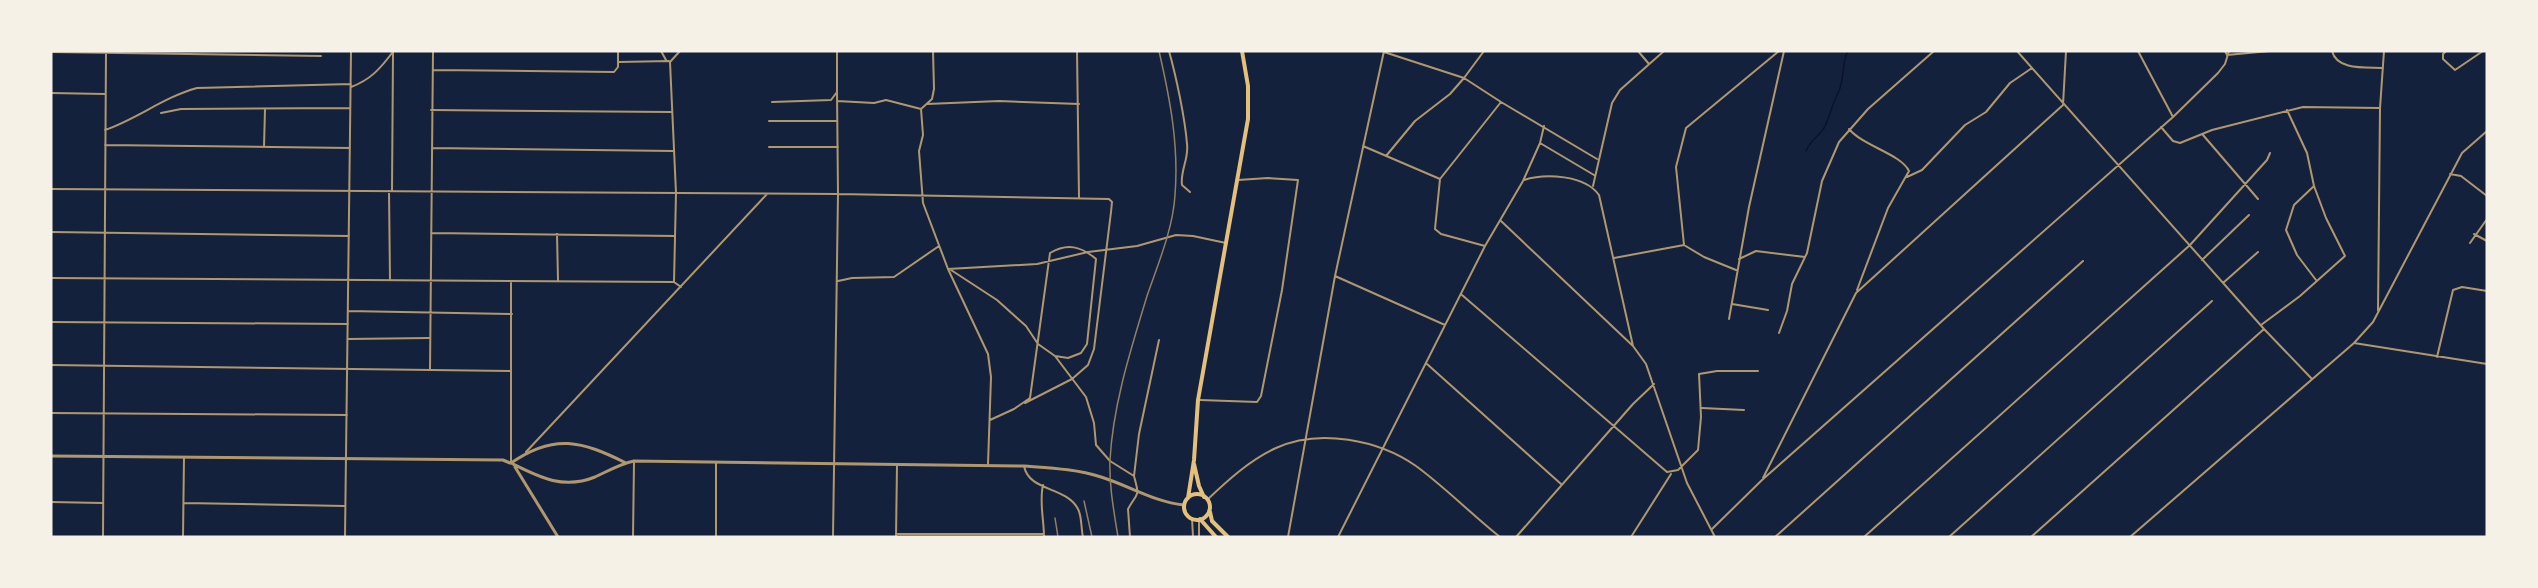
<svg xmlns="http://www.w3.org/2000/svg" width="2538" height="588" font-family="'IBM Plex Sans',sans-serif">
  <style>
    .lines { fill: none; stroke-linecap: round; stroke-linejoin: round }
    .stream { stroke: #0b132b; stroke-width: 1.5 }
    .minor { stroke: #b1986c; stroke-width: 2 }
    .tertiary { stroke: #b1986c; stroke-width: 3 }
    .trunk { stroke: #e5c07b; stroke-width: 4 }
    .rail { stroke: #918062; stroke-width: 1.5 }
  </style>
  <rect width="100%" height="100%" fill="#14213d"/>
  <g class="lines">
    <path class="stream" d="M1806 151C1810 141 1818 137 1824 128 1830 117 1832 104 1838 93 1845 80 1841 64 1848 51"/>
    <path class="minor" d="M661 51 666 60
      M1077 51 1079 198
      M1169 51C1176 76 1185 118 1187 144 1189 159 1180 171 1182 185L1190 192
      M1484 51 1464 78 1501 102
      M1638 51 1649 64
      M2017 51 2264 329 2312 379
      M2138 51 2173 117
      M2225 51 2227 55 2270 51
      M2332 51C2337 71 2367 67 2383 68
      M2446 51 2443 54V59L2455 70 2483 51
      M51 52 321 56
      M1384 52 1464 78 1450 94 1415 121 1386 156
      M619 62 669 61
      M433 70 614 72 618 67V51
      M351 87C370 80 380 69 392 53
      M51 93 105 94
      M837 101 874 103 886 100 921 109 932 99 934 89 933 51
      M772 102 831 100 837 92V51
      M927 104 999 101 1079 104
      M921 109 923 135 919 151 923 203 948 269 988 354 991 377 988 464
      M431 110 671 112
      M161 113 181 109 350 108
      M769 121H837
      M2161 127 2173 141 2180 143 2212 130 2303 107 2380 108
      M1849 129C1863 146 1901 154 1909 171L1888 208 1857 290
      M105 130C137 119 164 97 197 88L351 84
      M2203 135 2258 199
      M1540 143 1594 175
      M105 145 350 148
      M1363 146 1440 179
      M264 147 265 109
      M769 147H838
      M432 148 674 151
      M2450 174 2461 176 2487 196
      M1907 177 1922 170 1965 125 1986 112 2010 83 2032 68
      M1524 180C1545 173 1585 175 1599 195L1633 346
      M1593 186 1612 103 1620 90 1664 51
      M2314 186 2294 205 2286 230 2297 255 2316 280
      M51 189 838 194 1109 199 1112 202 1111 212 1094 349 1088 365 1072 379 1025 403
      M389 191 390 280
      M392 191 393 52
      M1501 221 1633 346 1646 364 1687 483 1715 537
      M51 232 349 236
      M431 233 675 236
      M557 234 558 280
      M2474 234 2487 241
      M2470 243 2487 219
      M1684 245 1676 167 1686 128 1779 51
      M1485 246 1441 234 1435 229 1440 179 1501 102 1597 159
      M1614 258 1684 245 1704 257 1736 270
      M1739 259 1756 251 1805 257
      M2202 260 2249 215
      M948 269 1037 264 1088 252 1137 246 1176 235 1193 236 1226 243
      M951 270 997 300 1026 326 1038 344 1055 356 1086 397 1094 423 1096 445 1110 461 1134 476C1140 498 1138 491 1128 509L1130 537
      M1335 276 1445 325
      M51 278 674 282 681 287
      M838 281 852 278 894 277 939 246
      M674 282 676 193 670 62 680 51
      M2223 283 2258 252
      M1462 295 1667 472 1678 470 1698 450 1701 417 1699 374 1717 371H1758
      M1732 304 1768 310
      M348 311 512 314
      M2378 311 2380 108 2384 51
      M1729 319 1749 207 1784 51
      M51 322 348 324
      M2261 325 2300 296 2345 256 2326 218 2314 186 2307 153 2287 110
      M1779 333 1787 311 1792 284 1807 253 1822 181 1839 142 1868 109 1934 51
      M348 339 429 338
      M2354 343 2487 364
      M2437 357 2453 290 2462 287 2487 291
      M1427 364 1561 484
      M51 365 511 371
      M430 370 433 51
      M1200 400 1257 402 1261 396 1282 290 1298 180 1268 178 1238 180
      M1702 408 1744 410
      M51 413 347 415
      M990 420 1014 409 1030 398 1050 253C1067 243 1081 246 1096 259L1087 344 1081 353 1068 358 1055 356
      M526 452 767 194
      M511 463V281
      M1024 466C1029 492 1066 486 1078 509 1082 516 1081 529 1083 537
      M1134 476 1139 434 1159 340
      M1763 478 1856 293 2063 105 2066 51
      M1043 485C1039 502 1044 519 1044 537
      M1207 500C1228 480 1250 460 1276 448 1319 428 1379 440 1416 466 1446 488 1471 514 1500 537
      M51 502 102 503
      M184 503 345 506
      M1192 518 1193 537
      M1712 529 1762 480 2173 117 2218 73 2225 64 2229 51
      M896 534H1043
      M103 537 106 51
      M183 537 184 457
      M345 537 351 51
      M633 537 634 462
      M716 537V462
      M833 537 838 194 837 92
      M896 537 897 465
      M1199 537V519
      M1288 537 1335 276 1384 51
      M1338 537 1485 246 1523 181 1540 143 1544 126
      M1516 537 1633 404 1654 384
      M1631 537 1671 474
      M1775 537 2083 261
      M1864 537 2190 245 2267 160 2270 153
      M1949 537 2212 301
      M2031 537 2264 329
      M2130 537 2354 343 2373 322 2462 153 2487 131"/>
    <path class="tertiary" d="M51 456 503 460 510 463
      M626 463C582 441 554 433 511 463 539 477 563 490 595 477 608 471 620 464 634 461L1024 466C1050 468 1076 469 1101 477 1130 486 1154 502 1184 505
      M515 467 558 537"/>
    <path class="trunk" d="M1194 464 1199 486 1204 497
      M1184 507a13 13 0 1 1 26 0a13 13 0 1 1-26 0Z
      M1188 498 1194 460 1198 400 1248 119V86L1242 51
      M1210 512 1212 521 1228 537
      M1200 519 1216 537"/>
    <path class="rail" d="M1084 501 1092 537
      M1055 518 1058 537
      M1118 537C1114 512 1109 486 1110 460 1113 404 1131 349 1147 296 1158 264 1173 229 1175 195 1179 145 1170 99 1159 51"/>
  </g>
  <rect width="2538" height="588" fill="none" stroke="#f6f1e7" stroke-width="105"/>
</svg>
